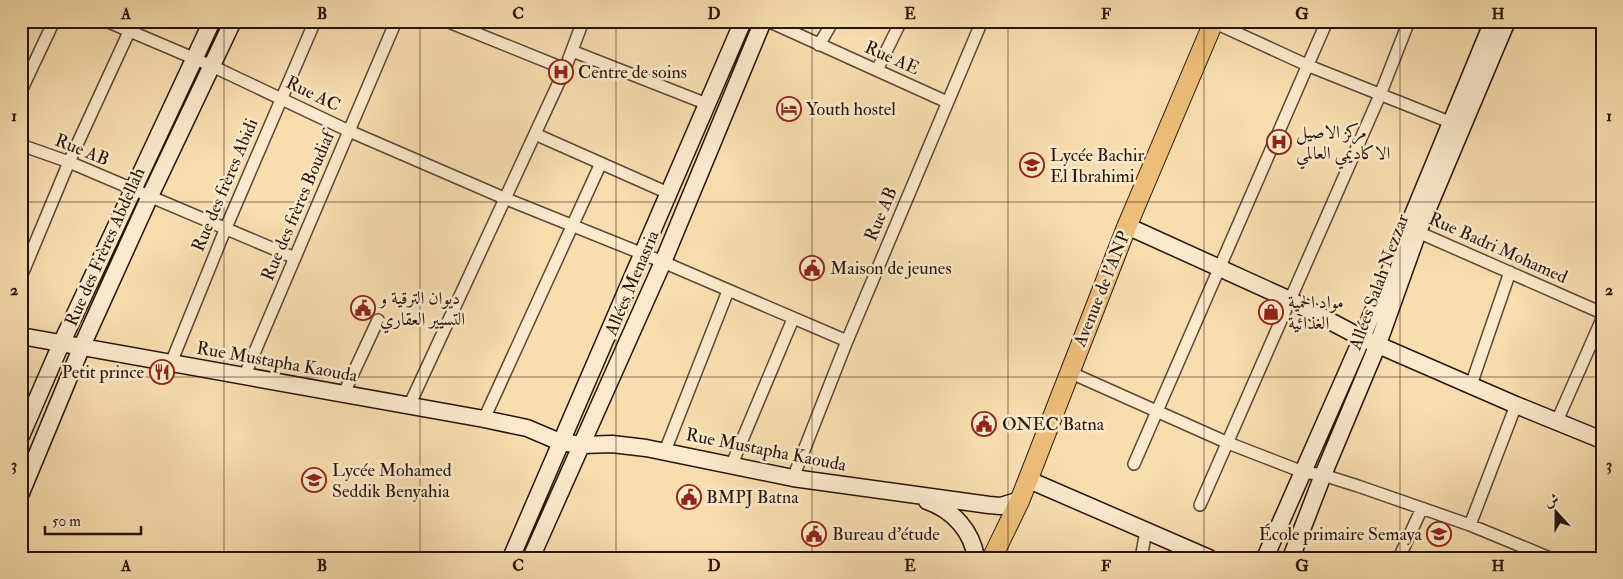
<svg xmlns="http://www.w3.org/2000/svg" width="1623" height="579" font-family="'IM FELL Double Pica',Amiri,serif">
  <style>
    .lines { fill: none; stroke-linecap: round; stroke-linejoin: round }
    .street-casing { stroke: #5c4736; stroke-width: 14 }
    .secondary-casing { stroke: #28150d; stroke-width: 19 }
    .primary-casing { stroke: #28150d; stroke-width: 21 }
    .street { stroke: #fae9cb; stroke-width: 11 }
    .secondary { stroke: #fae9cb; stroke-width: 16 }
    .primary { stroke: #ecbe78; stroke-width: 19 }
    .grid { fill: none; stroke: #28150d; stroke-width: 1; stroke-opacity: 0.55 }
    .labels { text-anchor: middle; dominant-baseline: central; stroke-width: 5; stroke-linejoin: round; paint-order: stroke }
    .street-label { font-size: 18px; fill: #28150d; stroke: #fae9cb }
    .poi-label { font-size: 18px; fill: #28150d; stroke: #fae9cb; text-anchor: start }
    .neatline { fill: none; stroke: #28150d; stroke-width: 2 }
    .grid-label { font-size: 16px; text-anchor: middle; font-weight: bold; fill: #28150d }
  </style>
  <rect width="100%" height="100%" fill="#f8ddaf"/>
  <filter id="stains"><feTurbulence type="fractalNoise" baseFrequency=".004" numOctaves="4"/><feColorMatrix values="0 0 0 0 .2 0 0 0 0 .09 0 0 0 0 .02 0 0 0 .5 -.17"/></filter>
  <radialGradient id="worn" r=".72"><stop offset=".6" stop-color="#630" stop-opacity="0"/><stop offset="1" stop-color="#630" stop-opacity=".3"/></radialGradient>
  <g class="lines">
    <defs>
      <path id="street" d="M106 21 212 66 349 131 504 198 663 262 847 341
        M446 21 565 69
        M768 21 947 102
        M1213 22 1309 66 1452 123
        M819 45 833 21
        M572 51 707 104
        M877 70 901 21
        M21 91 54 21
        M535 134 668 193
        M21 145 69 162 295 258
        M1411 229 1602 313
        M21 277 69 162 134 21
        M171 363 225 230 315 21
        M1069 372 1228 443 1303 472 1323 475 1358 486 1470 525 1550 558
        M244 377 396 21
        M1471 385 1510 272
        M344 393 378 320
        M409 406 565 69 583 21
        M484 419 601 163
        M1557 421 1602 319
        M665 451 728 291
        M732 464 793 319
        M1134 464 1327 21
        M793 478 847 341 982 21
        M1200 505 1380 95 1409 21
        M1470 525 1516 405
        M1141 558 1146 531
        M1399 558 1422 508"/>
      <path id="secondary" d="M1127 226 1290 300 1362 338 1516 405 1602 440
        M21 336 484 419 527 428 560 442 583 445 612 444 646 448 793 478 989 505 1001 506 1020 500
        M21 436 61 344 212 21
        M1029 480 1209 558
        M21 493 82 346 150 196 233 21
        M927 501C953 510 972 531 976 558
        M511 558 743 21
        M531 558 663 262 763 21
        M1265 558 1362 338 1493 21
        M1291 558 1323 475 1378 344 1418 232 1507 21"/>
      <path id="primary" d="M992 558 1020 500 1127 226 1214 21"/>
    </defs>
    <use href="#street" class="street-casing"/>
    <use href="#secondary" class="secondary-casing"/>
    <use href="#primary" class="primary-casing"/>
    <use href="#street" class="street"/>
    <use href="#secondary" class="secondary"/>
    <use href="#primary" class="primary"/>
  </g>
  <path class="grid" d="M224 21V558M420 21V558M616 21V558M812 21V558M1008 21V558M1204 21V558M1400 21V558M21 202H1602M21 377H1602"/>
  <defs>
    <symbol id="hospital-ring" viewBox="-11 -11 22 22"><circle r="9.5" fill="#fae9cb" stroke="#8f2418" stroke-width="1.5"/><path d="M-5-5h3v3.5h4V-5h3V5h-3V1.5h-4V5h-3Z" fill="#8f2418"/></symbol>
    <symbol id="hotel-ring" viewBox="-11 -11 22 22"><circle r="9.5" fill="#fae9cb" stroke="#8f2418" stroke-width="1.5"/><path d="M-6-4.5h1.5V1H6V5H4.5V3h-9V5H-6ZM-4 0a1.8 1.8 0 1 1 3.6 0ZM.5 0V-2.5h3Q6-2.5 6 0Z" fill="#8f2418"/></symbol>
    <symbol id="school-ring" viewBox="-11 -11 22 22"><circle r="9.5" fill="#fae9cb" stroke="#8f2418" stroke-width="1.5"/><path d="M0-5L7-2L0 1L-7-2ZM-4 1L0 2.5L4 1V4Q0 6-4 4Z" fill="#8f2418"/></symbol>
    <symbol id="civic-ring" viewBox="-11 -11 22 22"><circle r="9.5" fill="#fae9cb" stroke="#8f2418" stroke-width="1.5"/><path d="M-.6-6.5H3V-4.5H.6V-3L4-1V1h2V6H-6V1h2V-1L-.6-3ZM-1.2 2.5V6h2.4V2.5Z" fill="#8f2418"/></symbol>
    <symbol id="shop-ring" viewBox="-11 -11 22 22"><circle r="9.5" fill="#fae9cb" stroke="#8f2418" stroke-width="1.5"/><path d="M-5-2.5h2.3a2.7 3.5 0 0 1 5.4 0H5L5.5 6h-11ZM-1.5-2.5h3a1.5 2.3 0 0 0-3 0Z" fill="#8f2418"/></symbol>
    <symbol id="restaurant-ring" viewBox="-11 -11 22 22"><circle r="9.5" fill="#fae9cb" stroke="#8f2418" stroke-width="1.5"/><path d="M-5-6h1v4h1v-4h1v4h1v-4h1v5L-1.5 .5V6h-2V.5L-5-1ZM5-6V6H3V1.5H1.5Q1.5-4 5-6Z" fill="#8f2418"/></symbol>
  </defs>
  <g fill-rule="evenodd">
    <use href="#hospital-ring" x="547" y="58" width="28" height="28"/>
    <use href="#hotel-ring" x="775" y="95" width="28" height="28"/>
    <use href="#hospital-ring" x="1265" y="128" width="28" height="28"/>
    <use href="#school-ring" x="1018" y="151" width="28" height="28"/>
    <use href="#civic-ring" x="798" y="254" width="28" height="28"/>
    <use href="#civic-ring" x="349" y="294" width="28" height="28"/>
    <use href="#shop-ring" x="1257" y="298" width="28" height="28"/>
    <use href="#restaurant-ring" x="148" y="358" width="28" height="28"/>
    <use href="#civic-ring" x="970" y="410" width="28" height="28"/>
    <use href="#school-ring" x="300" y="466" width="28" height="28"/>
    <use href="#civic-ring" x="675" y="483" width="28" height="28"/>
    <use href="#civic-ring" x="800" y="520" width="28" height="28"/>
    <use href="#school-ring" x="1425" y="520" width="28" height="28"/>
  </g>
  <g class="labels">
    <g class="street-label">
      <text transform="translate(892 58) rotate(24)">Rue AE</text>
      <text transform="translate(313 94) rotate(26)">Rue AC</text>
      <text transform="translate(82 150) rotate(22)">Rue AB</text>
      <text transform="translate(225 185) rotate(-67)">Rue des frères Abidi</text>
      <text transform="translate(298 206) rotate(-67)">Rue des frères Boudiaf</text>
      <text transform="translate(881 214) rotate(-67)">Rue AB</text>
      <text transform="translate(105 247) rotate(-66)">Rue des Frères Abdellah</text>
      <text transform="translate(1498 248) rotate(24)">Rue Badri Mohamed</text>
      <text transform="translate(1379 282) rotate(-70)">Allées Salah Nezzar</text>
      <text transform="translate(632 283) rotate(-67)">Allées Menasria</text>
      <text transform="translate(1102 289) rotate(-68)">Avenue de l'ANP</text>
      <text transform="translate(277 362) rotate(10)">Rue Mustapha Kaouda</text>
      <text transform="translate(766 450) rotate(11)">Rue Mustapha Kaouda</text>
    </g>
    <g class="poi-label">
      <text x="578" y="72">Centre de soins</text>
      <text x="806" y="109">Youth hostel</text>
      <text x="1296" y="132">مركز الاصيل<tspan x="1296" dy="21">الاكاديمي العالمي</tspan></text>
      <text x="1050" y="155">Lycée Bachir<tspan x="1050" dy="21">El Ibrahimi</tspan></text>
      <text x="830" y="268">Maison de jeunes</text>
      <text x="380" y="298">ديوان الترقية و<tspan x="380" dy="21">التسيير العقاري</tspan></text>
      <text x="1288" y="302">مواد الحمية<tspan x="1288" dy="21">الغذائية</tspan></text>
      <text x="144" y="372" text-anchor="end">Petit prince</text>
      <text x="1002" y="424">ONEC Batna</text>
      <text x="332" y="470">Lycée Mohamed<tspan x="332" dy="21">Seddik Benyahia</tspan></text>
      <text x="706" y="497">BMPJ Batna</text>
      <text x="832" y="534">Bureau d'étude</text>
      <text x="1422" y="534" text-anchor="end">École primaire Semaya</text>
    </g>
  </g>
  <rect width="1623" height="579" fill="none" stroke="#f8ddaf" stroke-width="55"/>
  <g transform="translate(1556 512) rotate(339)" stroke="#fae9cb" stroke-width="4" paint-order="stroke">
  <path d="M0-4L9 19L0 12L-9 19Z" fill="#28150d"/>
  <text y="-8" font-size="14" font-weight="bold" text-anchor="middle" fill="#28150d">ش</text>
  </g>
  <path d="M45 526v8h96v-8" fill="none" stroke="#28150d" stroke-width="2.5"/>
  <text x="52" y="526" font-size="15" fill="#28150d" stroke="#fae9cb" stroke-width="4" paint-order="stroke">50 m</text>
  <rect x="28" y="28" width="1568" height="524" class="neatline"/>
  <g class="grid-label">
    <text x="126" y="19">A</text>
    <text x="322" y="19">B</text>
    <text x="518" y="19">C</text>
    <text x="714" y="19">D</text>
    <text x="910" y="19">E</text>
    <text x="1106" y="19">F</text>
    <text x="1302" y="19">G</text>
    <text x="1498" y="19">H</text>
    <text x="14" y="121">1</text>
    <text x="1609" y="121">1</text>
    <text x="14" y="295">2</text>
    <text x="1609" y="295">2</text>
    <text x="14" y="470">3</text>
    <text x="1609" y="470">3</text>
    <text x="126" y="571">A</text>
    <text x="322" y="571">B</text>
    <text x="518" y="571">C</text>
    <text x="714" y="571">D</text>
    <text x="910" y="571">E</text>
    <text x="1106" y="571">F</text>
    <text x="1302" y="571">G</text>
    <text x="1498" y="571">H</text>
  </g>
  <rect width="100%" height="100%" filter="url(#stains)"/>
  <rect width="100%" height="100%" fill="url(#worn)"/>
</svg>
